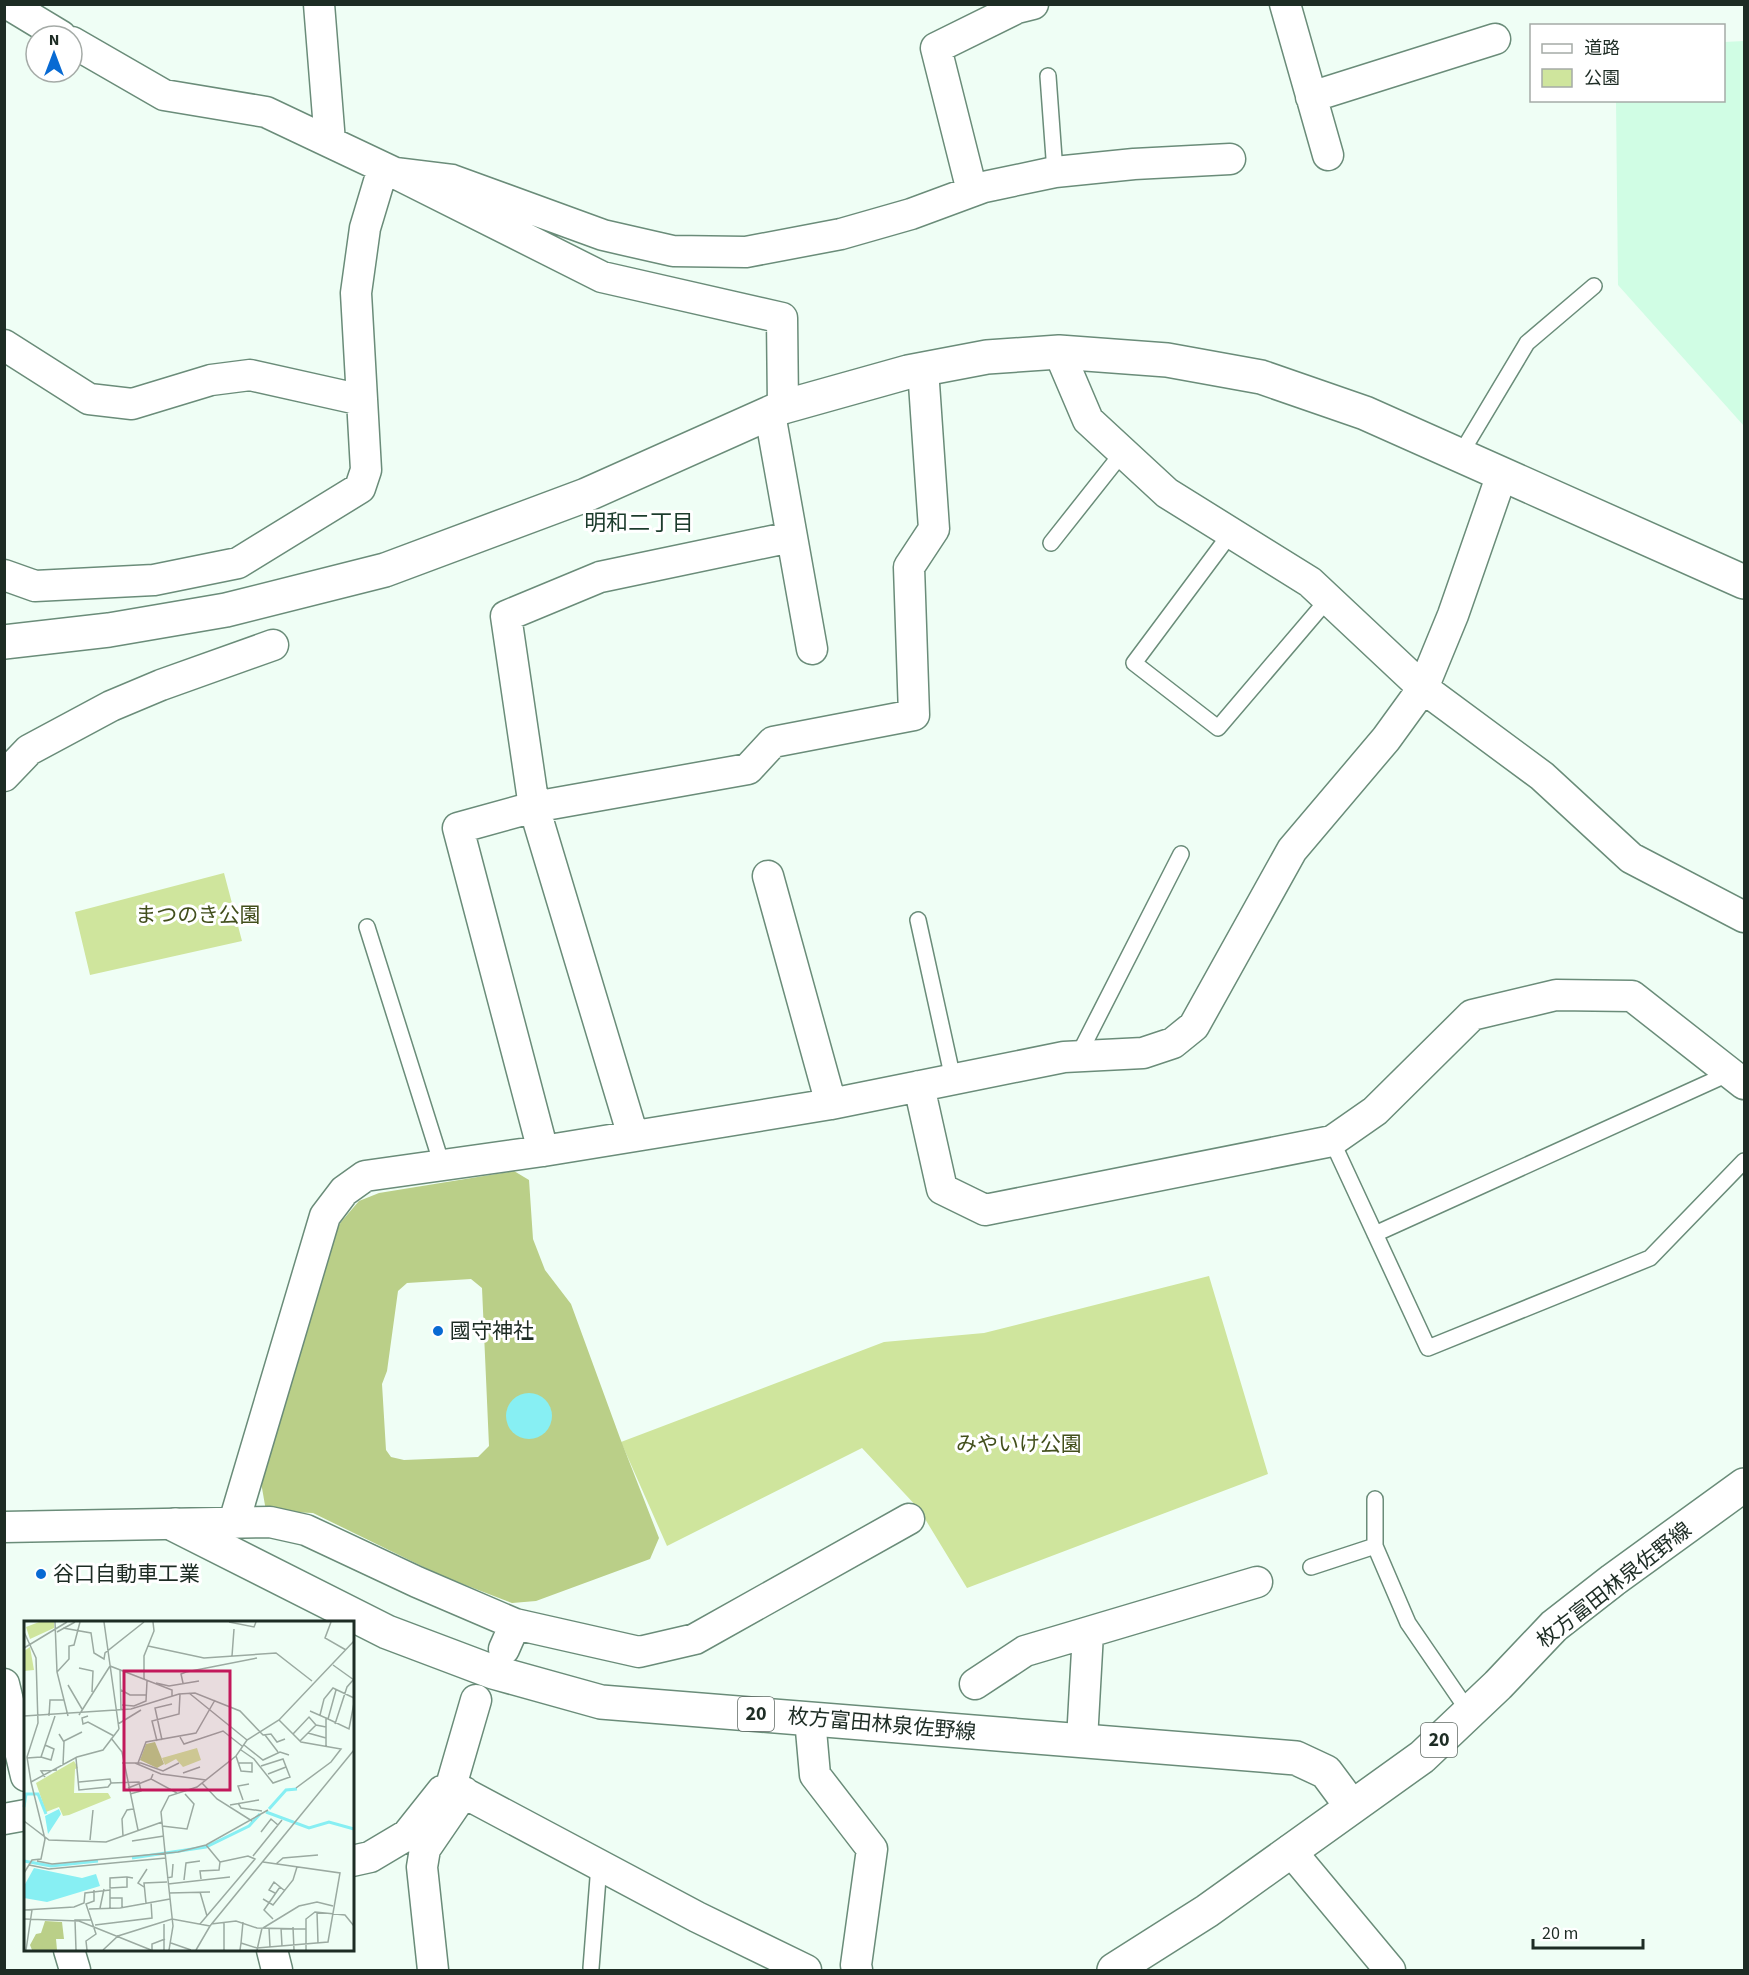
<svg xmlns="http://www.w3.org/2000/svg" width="1749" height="1975" font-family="'Source Sans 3','Noto Sans JP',sans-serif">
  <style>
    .built { fill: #d0fde4 }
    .green { fill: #cfe59d }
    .forest { fill: #bacf88; fill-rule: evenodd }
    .water { fill: #87eff3 }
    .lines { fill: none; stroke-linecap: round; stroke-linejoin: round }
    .service-casing { stroke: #6a8c79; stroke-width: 18 }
    .minor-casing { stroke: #6a8c79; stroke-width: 33 }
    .tertiary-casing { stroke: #6a8c79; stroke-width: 36 }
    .primary-casing { stroke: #6a8c79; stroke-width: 36 }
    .service { stroke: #fff; stroke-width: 15 }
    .minor { stroke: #fff; stroke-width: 30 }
    .tertiary { stroke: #fff; stroke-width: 33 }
    .primary { stroke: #fff; stroke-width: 33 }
    .poi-dot { fill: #086ad3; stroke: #fff; stroke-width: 2 }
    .labels { text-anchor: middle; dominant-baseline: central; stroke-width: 6; stroke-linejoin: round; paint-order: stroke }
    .shield { fill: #fff; stroke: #616b66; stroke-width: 1.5 }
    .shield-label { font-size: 20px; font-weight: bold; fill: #1d2c24 }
    .park-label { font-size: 21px; fill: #424f1c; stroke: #fff }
    .poi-label { font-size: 21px; fill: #1d2c24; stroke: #fff; text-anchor: start }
    .street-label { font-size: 21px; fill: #1d2c24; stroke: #fff }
    .neighbourhood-label { font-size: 22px; fill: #1c3c2c; stroke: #fff }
    .inset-river { fill: none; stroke: #87eff3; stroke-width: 3 }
    .inset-road { fill: none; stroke: #9baaa1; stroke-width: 1.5 }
    .view { fill: #c2185b; fill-opacity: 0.15; stroke: #c2185b; stroke-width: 3 }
    .inset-edge { fill: none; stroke: #1d2c24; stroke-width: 3 }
  </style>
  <rect width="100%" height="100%" fill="#effef5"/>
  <path class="built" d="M1744 41V426L1618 285 1616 101 1724 100V42Z"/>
  <path class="green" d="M224 873 242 941 90 975 75 912Z
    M1209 1276 1268 1474 967 1588 919 1509 862 1448 667 1546 621 1442 884 1342 984 1333Z"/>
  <path class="forest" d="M514 1171 529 1180 533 1239 545 1270 571 1304 620 1438 659 1538 650 1559 536 1601 512 1603 442 1576 313 1513 266 1511 258 1465 323 1251 341 1222 359 1201 379 1193ZM471 1279 482 1288 489 1446 478 1457 404 1460 391 1457 386 1450 382 1384 387 1371 398 1291 407 1283Z"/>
  <path class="water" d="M506 1416a23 23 0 1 1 46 0a23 23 0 1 1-46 0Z"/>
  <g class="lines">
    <defs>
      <path id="service" d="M1048 76 1055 172
        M1460 455 1527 343 1594 286
        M1231 533 1134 663 1218 728 1328 599
        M1051 543 1123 452
        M918 920 953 1079
        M367 927 442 1165
        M1078 1056 1181 854
        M1332 1141 1428 1348 1650 1258 1744 1161
        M1375 1234 1730 1073
        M1375 1499V1546L1408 1623 1469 1712
        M1311 1567 1375 1546
        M591 1968 599 1865"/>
      <path id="minor" d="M8 4 61 36
        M319 4 330 142
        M1285 4 1328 155
        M72 42 164 95 266 112 395 173 602 277 782 318 783 407
        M1311 97 1495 39
        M395 173 452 180 603 235 673 251 746 252 841 234 911 214 984 187 1055 172 1134 164 1230 159
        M972 191 936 48 1017 8 1033 4
        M4 345 89 399 132 404 211 380 250 375 362 400
        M1059 352 1088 420 1167 493 1310 582 1423 688 1542 776 1631 858 1744 917
        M770 414 812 649
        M4 575 35 586 154 580 238 563 360 488 366 470 356 293 365 228 383 168
        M4 776 29 750 111 706 161 685 273 645
        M768 876 831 1104
        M919 1086 942 1189 985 1210 1332 1141 1375 1111 1472 1015 1556 995 1632 996 1744 1084
        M633 1136 534 807 506 616 600 577 791 537
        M543 1151 458 828 534 807 748 769 773 742 914 715 909 567 934 529 923 369
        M234 1522 325 1216 344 1191 365 1176 543 1151 831 1104 1064 1057 1143 1053 1173 1043 1194 1026 1292 850 1386 739 1423 688 1453 615 1502 474
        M4 1527 270 1522 306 1530 417 1582 515 1624 639 1652 695 1639 909 1519
        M504 1649 515 1624
        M4 1684 26 1776
        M975 1684 1025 1651 1257 1582
        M476 1700 451 1786 697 1917 806 1970
        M810 1719 815 1775 872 1849 856 1965 857 1970
        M1082 1740 1088 1633
        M4 1819 26 1815
        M1290 1850 1390 1970
        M352 1861 370 1857 407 1835 442 1791
        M69 1950 75 1970
        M272 1950 277 1970
        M433 1970 422 1867 425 1849 464 1792"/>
      <path id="tertiary" d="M4 642 109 630 226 610 385 570 586 495 783 407 908 372 987 357 1059 352 1167 360 1261 377 1365 413 1744 582"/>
      <path id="primary" d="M175 1525 387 1632 493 1672 601 1702 1296 1758 1326 1772 1352 1807
        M1114 1970 1207 1911 1422 1757 1498 1685 1554 1626 1613 1580 1744 1485"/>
    </defs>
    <use href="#service" class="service-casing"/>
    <use href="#minor" class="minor-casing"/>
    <use href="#tertiary" class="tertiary-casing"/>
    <use href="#primary" class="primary-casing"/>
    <use href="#service" class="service"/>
    <use href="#minor" class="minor"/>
    <use href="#tertiary" class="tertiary"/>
    <use href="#primary" class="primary"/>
  </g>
  <g class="poi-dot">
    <circle cx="438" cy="1331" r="6"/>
    <circle cx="41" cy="1574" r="6"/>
  </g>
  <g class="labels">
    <g class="shield">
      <rect x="738" y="1697" width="36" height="34" rx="4.5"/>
      <rect x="1421" y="1723" width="36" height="34" rx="4.5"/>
    </g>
    <g class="shield-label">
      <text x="756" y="1714">20</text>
      <text x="1439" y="1740">20</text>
    </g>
    <g class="park-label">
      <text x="198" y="915">まつのき公園</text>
      <text x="1019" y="1444">みやいけ公園</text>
    </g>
    <g class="poi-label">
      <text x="450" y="1331">國守神社</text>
      <text x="53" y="1574">谷口自動車工業</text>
    </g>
    <g class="street-label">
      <text transform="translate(1614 1585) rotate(-38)">枚方富田林泉佐野線</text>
      <text transform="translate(882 1724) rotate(5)">枚方富田林泉佐野線</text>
    </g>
    <g class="neighbourhood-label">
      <text x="639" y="523">明和二丁目</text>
    </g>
  </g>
  <g transform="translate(24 1621)">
    <rect width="330" height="330" fill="#effef5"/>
    <path d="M15 1H30V7L6 18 2 6ZM6 26 10 49 0 50V30ZM173 127 177 139 159 146 152 138 141 144 138 137ZM50 140 54 147 51 148 50 172H84L87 177 45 194 39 195 35 186 22 191 12 162Z" fill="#cfe59d"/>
    <path d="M131 121 140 143 133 147 116 139 122 123ZM21 300 38 301 40 318H32L33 329H8L6 324 12 313 17 312Z" fill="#bacf88"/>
    <path d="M35 188 37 193 24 213 21 195ZM10 247 58 257 72 253 76 265 23 281 0 277V265Z" fill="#87eff3"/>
    <path class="inset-river" d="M0 186 2 173H14L22 193M245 188 262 169 273 168M242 191 285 207 305 201 330 208M108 237 182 226 225 205 236 193M0 240 27 245 74 240"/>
    <path class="inset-road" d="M31 1 33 51 44 95M80 1 95 108M205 1 230 6 232 1M307 1 301 17 322 29M39 7 67 12 70 32 80 38 81 32 120 1M0 11 12 37 14 102 3 136 7 161 53 136 79 129 95 108M33 11 51 1M124 25 180 37 252 32 288 60M0 27 43 1M208 35 210 8M309 44 330 59M55 47 69 50 68 71M96 48 97 89M0 51V74M33 51 45 38V25L50 24 56 1M120 59V35L130 10 129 1M132 62 145 65 175 60M159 62 157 53 162 51 233 37M44 64 58 88M97 69 106 74H122M165 72 223 119M98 84 110 85 122 80 123 60M286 90 302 97V127M55 94 86 45 148 69V75M296 94 300 78 309 67 330 77M0 95 107 88 155 73 171 72 216 90 239 114 247 113 253 121 261 118M25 95 26 79H40M64 95 58 97 59 103 64 101 90 115M302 97 325 108 330 82M304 98 312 69M255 99 277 121 317 128 307 141 272 167M94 103 117 89M311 103 323 66 330 58M284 112 302 117M35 113 40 121 39 144M269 113 285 96 292 104 302 106M241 114 254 131M156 116 160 123 199 110 218 125M87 117 98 131 114 209M138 119 131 87 148 83M40 120 58 111M133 120 128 100 155 93 156 73M276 120 292 104M220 124 239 139 256 131 265 134M217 129 230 138 249 162 266 156 259 138 237 145M212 135 217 150 228 151V142H215M17 136 27 139 30 128 21 124M3 137 17 136 31 95M52 137 55 169 84 166 87 162 86 158 55 161M98 142H117L139 150 155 142M111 142 137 153 182 159M114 142 122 121 172 112 191 79M159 152 176 146M129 153 127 158 153 172M244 153 262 146M21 156 17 150 33 149M87 162 115 161 117 170 106 173M178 162 193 178 228 200M104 167 127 158M219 179 214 165 225 163M214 182 217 187 238 190M206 184 235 179M0 200 25 219 82 221 138 201M138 205 163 208 170 183 161 173M237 211 247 198 254 204M99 215 98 198 103 189 109 188M66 219 69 189M108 220 140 215M182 224 196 241M141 231 149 305 145 329M141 231 137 191 145 175 173 166 212 135 223 119 255 99 330 20M229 235 258 199M13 240 28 243 154 231 182 224 244 189M252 243 259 237 294 234M5 244 25 248 142 237M0 252 8 239 17 238 21 218 7 161M103 256V266L86 267V257L102 256H103L109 257M143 257 148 256 149 243M177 258 176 250 195 249 196 241M160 259 162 242 176 240M144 263 206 256M120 266 114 262 123 248M86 268V288M176 271 183 295M145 272 186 271M251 272 245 269 250 261 261 270M86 277H98V287M239 278 249 284 269 259 273 246M122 282 120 262 143 261M76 287 80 268M65 288 96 287 146 278M0 289 50 286 60 282 61 272 86 269M293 291 294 322M0 298 55 300 127 329M249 298 240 289 256 266M140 303V329M176 303 231 238 224 235 196 241M187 303 212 300 233 307 282 308M71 304 128 297 127 281M269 306 270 329M239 307 275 285 293 281 309 285M245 307 246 326M257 307 258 325M147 322 167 329M217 322 219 301M2 329 8 289M52 329 51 299H67M63 329 62 320 72 313 62 283 70 280V269M79 329 94 315 148 298 186 305M128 329V323L141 318M172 329 186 305 330 129M200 329V302M216 329 217 322 233 327 304 321 316 252 239 241M233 329 238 307M282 329V298L291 291 321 294 330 305"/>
    <path class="view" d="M100 50H206V169H100Z"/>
    <rect width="330" height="330" class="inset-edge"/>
  </g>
  <rect width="1749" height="1975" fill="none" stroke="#1d2c24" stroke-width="12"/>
  <rect x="1530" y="24" width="195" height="78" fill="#ffffff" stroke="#a5aba7" stroke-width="1.5"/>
  <rect x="1542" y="44" width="30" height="9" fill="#ffffff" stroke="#a5aba7" stroke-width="1.5"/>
  <text x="1584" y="54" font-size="18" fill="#1d2c24">道路</text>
  <rect x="1542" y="69" width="30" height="18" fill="#cfe59d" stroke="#a5aba7" stroke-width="1.5"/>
  <text x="1584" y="84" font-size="18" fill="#1d2c24">公園</text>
  <g transform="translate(54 54)"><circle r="28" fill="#ffffff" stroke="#a5aba7" stroke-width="1.5"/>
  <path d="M0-4.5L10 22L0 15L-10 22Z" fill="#086ad3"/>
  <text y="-9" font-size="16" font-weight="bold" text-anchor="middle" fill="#1d2c24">N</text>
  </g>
  <path d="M1533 1939v9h110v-9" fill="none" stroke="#1d2c24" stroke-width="3"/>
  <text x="1542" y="1939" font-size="18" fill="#1d2c24" stroke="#ffffff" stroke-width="4.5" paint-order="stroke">20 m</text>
</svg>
